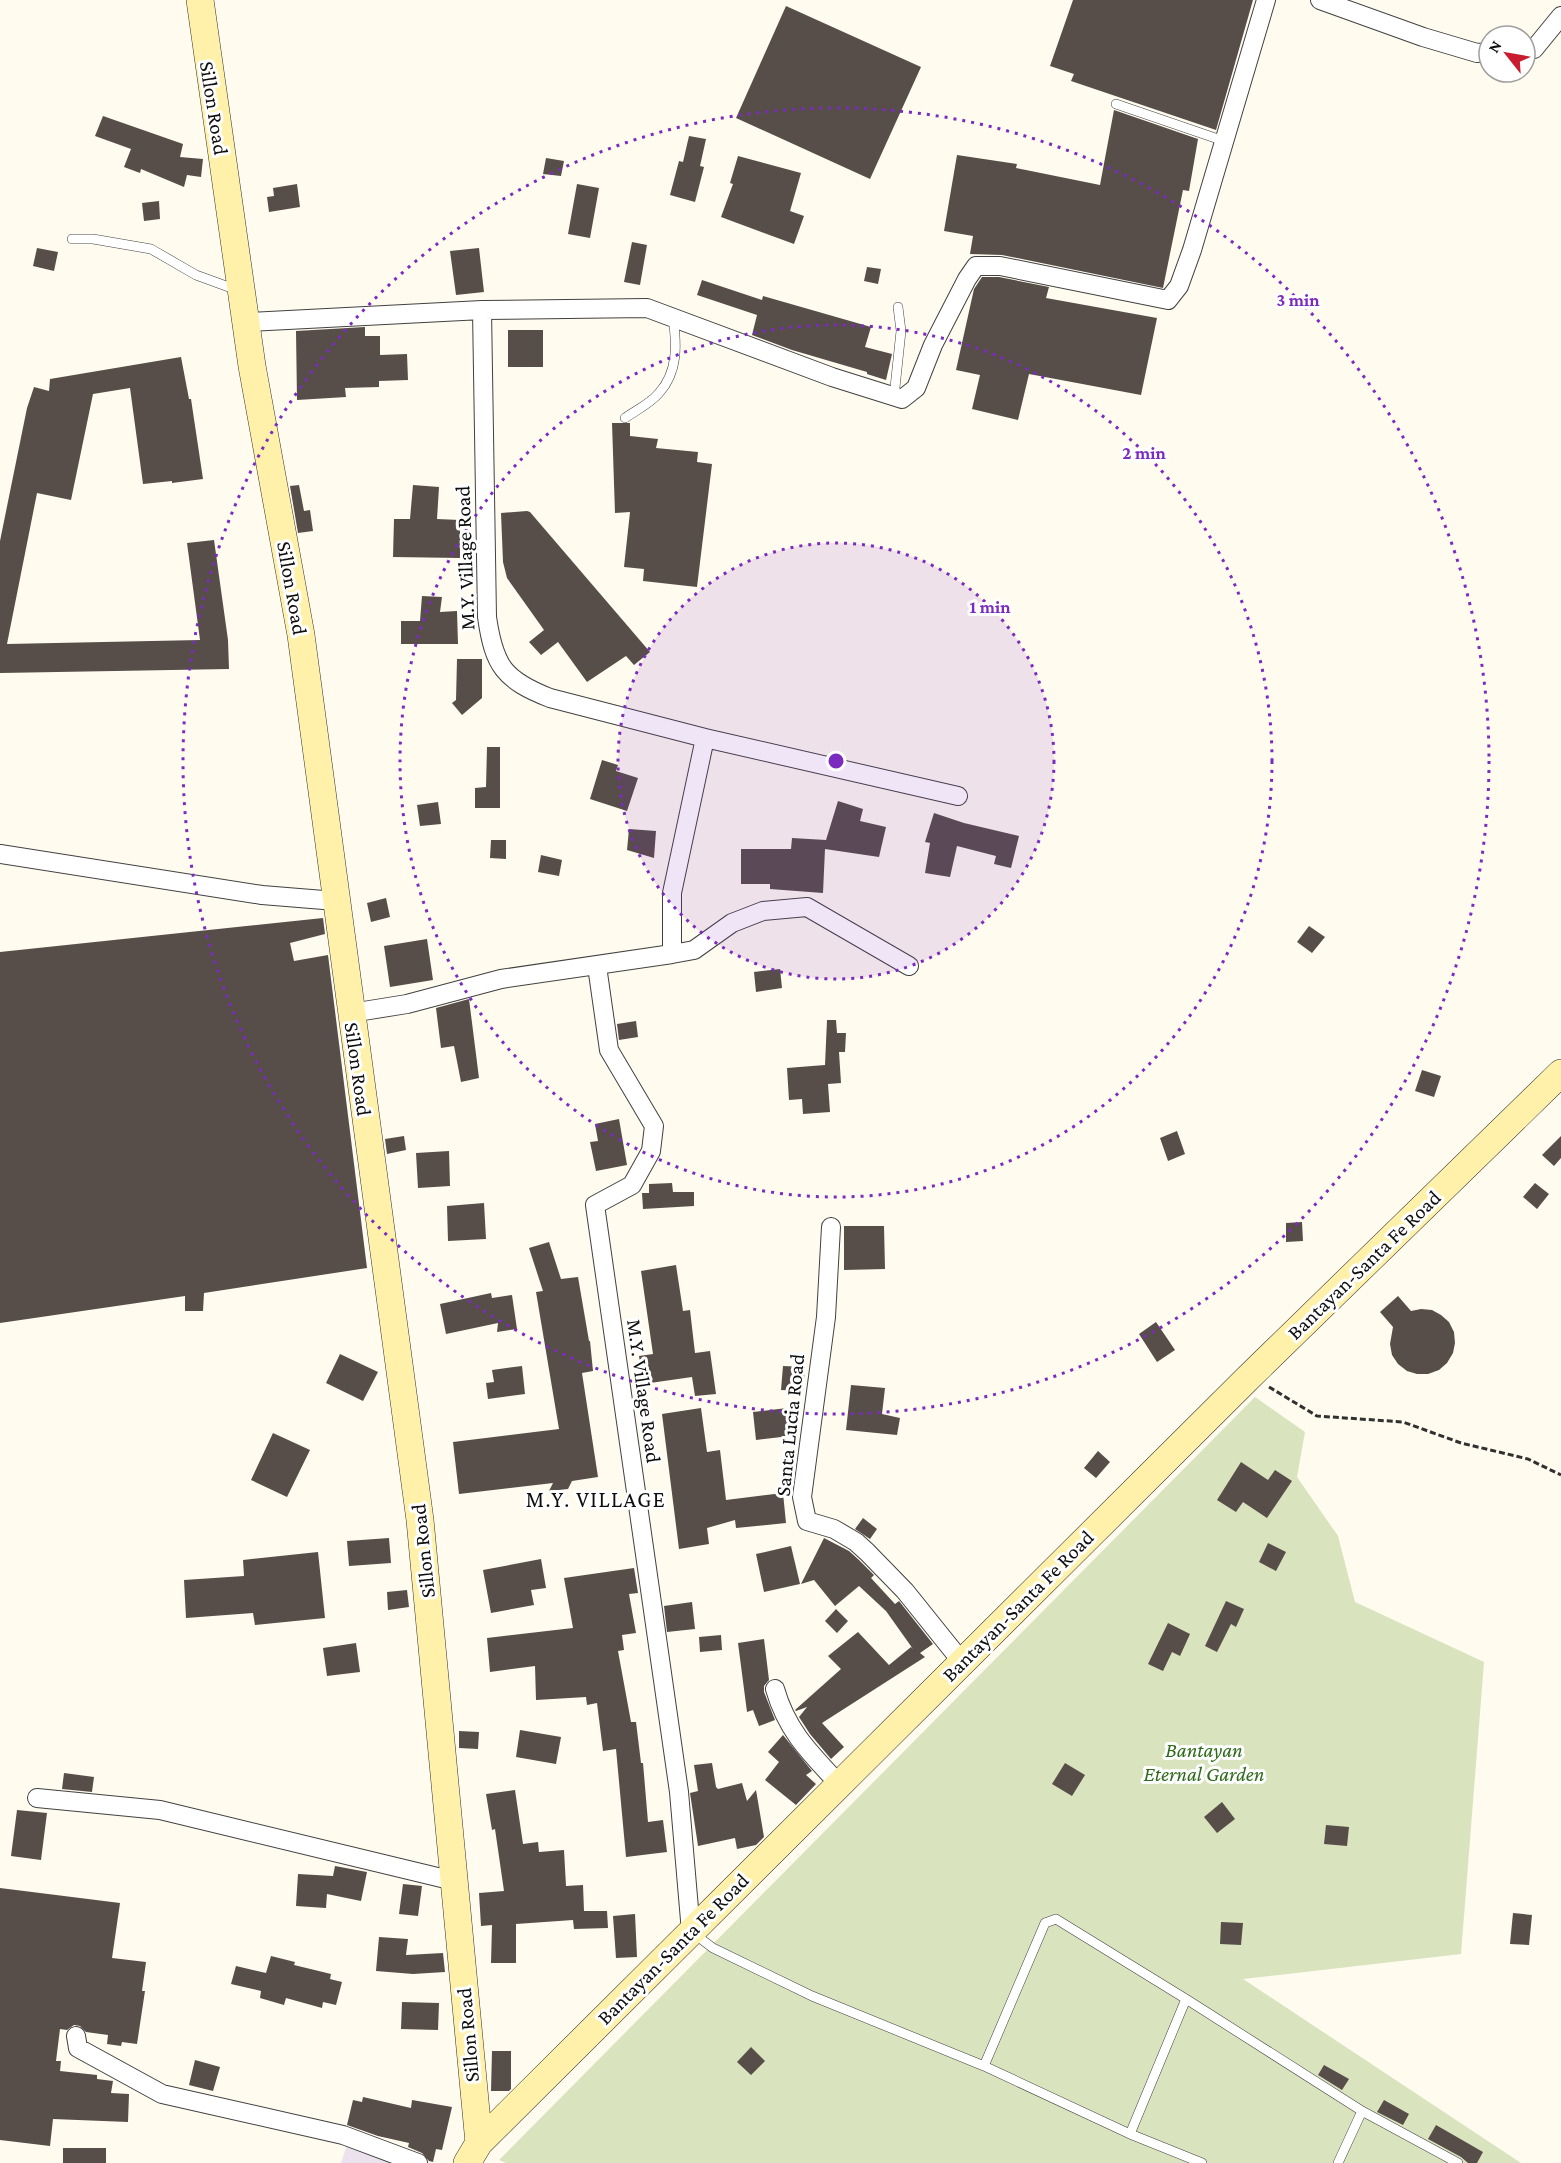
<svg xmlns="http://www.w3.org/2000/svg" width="1561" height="2163" font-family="'Crimson Pro',serif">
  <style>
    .industrial { fill: #ebe2ed }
    .cemetery { fill: #d9e3be }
    .building { fill: #574e4a }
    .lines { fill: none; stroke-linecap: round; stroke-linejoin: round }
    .lane-casing { stroke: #414141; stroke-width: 10 }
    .street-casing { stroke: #414141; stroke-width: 20 }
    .secondary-casing { stroke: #303030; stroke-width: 28 }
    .path { stroke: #303030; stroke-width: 3; stroke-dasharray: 6 3; stroke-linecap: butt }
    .lane { stroke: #fff; stroke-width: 9 }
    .street { stroke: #fff; stroke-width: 18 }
    .secondary { stroke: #fff1aa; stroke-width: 27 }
    .ring { fill: none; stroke: #7b2cbf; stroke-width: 3; stroke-dasharray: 3 6 }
    .labels { text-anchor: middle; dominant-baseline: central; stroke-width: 6; stroke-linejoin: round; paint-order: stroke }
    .street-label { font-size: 21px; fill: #0e0e0e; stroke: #fff }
    .park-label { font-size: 21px; font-style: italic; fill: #2e6a1a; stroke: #fff }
    .neighbourhood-label { font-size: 22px; letter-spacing: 1.5px; fill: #0e0e0e; stroke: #fff }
    .centre { fill: #7b2cbf; stroke: #fff; stroke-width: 3 }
    .ring-label { font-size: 18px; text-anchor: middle; font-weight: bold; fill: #7b2cbf; stroke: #fff; stroke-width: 6; stroke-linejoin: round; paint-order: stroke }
  </style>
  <rect width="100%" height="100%" fill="#fffbef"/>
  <path class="industrial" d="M347 2145 394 2163H341Z"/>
  <path class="cemetery" d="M1255 1397 1305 1432 1297 1477 1338 1536 1355 1602 1484 1662 1461 1954 1243 1979 1521 2163H506L499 2160Z"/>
  <path class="building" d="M1073 0H1253L1216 130 1071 81 1074 74 1050 66Z
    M786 6 921 67 870 179 736 118Z
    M1114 110 1198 139 1189 191 1183 190 1163 288 1002 255 970 254 973 236 944 231 957 155 1017 164 1016 168 1100 185Z
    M103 116 183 144 180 157 203 159 201 177 187 175 184 187 141 169 140 173 124 167 131 149 95 136Z
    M689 136 706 139 700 166 704 167 695 202 670 195 679 161 683 162Z
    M738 156 801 173 790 211 804 216 794 244 721 217 733 184 730 183Z
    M546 158 564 161 561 176 543 174Z
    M297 184 300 207 269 212 267 197 274 196 273 188Z
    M577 184 599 188 590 238 568 234Z
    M159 201 160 219 144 221 142 203Z
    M632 242 647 245 640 285 624 282Z
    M37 248 58 252 54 271 33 266Z
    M479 248 484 292 456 295 450 251Z
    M867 267 881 269 878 284 864 281Z
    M982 277H999L1049 287 1046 298 1157 318 1141 395 1029 374 1018 420 972 409 980 375 956 370 974 289Z
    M702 280 762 300 763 296 871 327 865 347 892 354 886 380 867 374V372L792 350 752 335 757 315 697 295Z
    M365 327V336H380V355L407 354 408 380 379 381V387L345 388 346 397 297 400 296 331Z
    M508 330H543V367H508Z
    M181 357 189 399H191L203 479 172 483V481L143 484 130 388 93 394 71 500 37 493 7 644 200 640 187 543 214 540 228 640 229 669 0 673V541L27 408 34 387 49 391 50 379Z
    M612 423H630V436L658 439 656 448 698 452 697 462 712 464 697 587 643 581 644 569 624 567 630 512 615 513Z
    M299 485 304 511 310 510 313 531 298 533 290 486Z
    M413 485 439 487 437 519 460 520V558L393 557 394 519H410Z
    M527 511 530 512 650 652 634 665 626 656 587 682 558 642 541 655 529 642 544 630 507 578 503 562 501 513Z
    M422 596 442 597 440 612 457 611 458 644H401V621H420Z
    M457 659H482V698L462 715 452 703 456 700Z
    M487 747H500V808H475V788L486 787Z
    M602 760 618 765 616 771 638 778 627 811 590 799Z
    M838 801 863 809 860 821 886 827 879 857 825 849 823 893 770 889V884H741V849H791L792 838 826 840Z
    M438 802 441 824 420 826 417 805Z
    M934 813 964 823 1019 836 1011 868 994 864 996 856 957 846 950 877 925 873 930 843 925 842Z
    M629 829 656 831 654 858 627 850Z
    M491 840H506V859L490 858Z
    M541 855 562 860 559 876 538 872Z
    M386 898 390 917 371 922 367 903Z
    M323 918 325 934 290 943 294 961 328 955 367 1268 204 1293 203 1311H185V1296L0 1323V952Z
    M1309 926 1325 937 1312 953 1297 942Z
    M427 939 433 980 390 987 384 946Z
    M780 969 782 988 756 992 754 972Z
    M469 999 479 1078 461 1082 454 1046 441 1048 436 1008Z
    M827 1020H836L837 1033H846L845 1052H839L841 1083 828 1084 830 1112 803 1114 802 1099 789 1100 787 1068 825 1065Z
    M636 1021 638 1037 619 1040 617 1024Z
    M1422 1070 1441 1076 1434 1097 1415 1091Z
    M619 1119 627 1165 596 1171 590 1142 598 1141 595 1124Z
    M1177 1131 1185 1154 1168 1161 1160 1138Z
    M404 1136 406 1150 387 1154 385 1139Z
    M1561 1136V1158L1554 1166 1542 1155Z
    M449 1151 450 1186 418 1188 416 1153Z
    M672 1183 673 1192H694V1206L643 1209 642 1193H649V1184Z
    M1535 1183 1549 1194 1537 1209 1523 1197Z
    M484 1203 486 1239 448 1241 447 1206Z
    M1302 1222 1303 1241 1286 1242V1223Z
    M844 1226H884L885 1269 844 1270Z
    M549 1242 561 1279 578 1277 589 1341H590L593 1371 582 1373 598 1477 572 1481 568 1489 549 1491 553 1483 459 1494 453 1442 559 1429 536 1292 543 1291 529 1248Z
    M676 1265 683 1311 690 1310 695 1353 710 1351 716 1394 695 1396 692 1377 643 1384 639 1356 653 1354 641 1271Z
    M491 1293 492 1298 512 1295 517 1329 497 1332 498 1323 446 1334 440 1304Z
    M1398 1296 1411 1311 1421 1309 1432 1310 1441 1315 1449 1322 1454 1332 1455 1343 1453 1353 1447 1363 1439 1370 1428 1374H1417L1407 1371 1398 1364 1392 1355 1390 1344 1393 1327 1380 1312Z
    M1156 1322 1175 1350 1157 1362 1139 1334Z
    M340 1354 378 1372 363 1401 326 1383Z
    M522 1366 525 1394 488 1399 486 1383 494 1382 492 1370Z
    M783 1366 805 1367 803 1391 781 1390Z
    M851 1385 885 1388 882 1414 900 1418 897 1435 846 1430Z
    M701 1408 707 1452 720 1450 726 1500 783 1493 786 1523 736 1528 735 1520 707 1528 709 1544 679 1549 662 1414Z
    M787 1408 790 1436 756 1440 753 1412Z
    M273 1433 310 1450 287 1497 251 1480Z
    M1098 1451 1110 1462 1096 1478 1084 1468Z
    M1241 1462 1268 1480 1275 1470 1292 1481 1267 1518 1243 1502 1236 1512 1217 1500Z
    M863 1518 877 1529 870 1539 855 1529Z
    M389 1538 391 1563 349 1566 347 1541Z
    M824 1538 849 1551 859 1560 874 1575 871 1578 895 1604 899 1601 933 1644 920 1653 925 1657 822 1723 844 1747 831 1759 810 1734 799 1717 807 1707 796 1711 795 1710 841 1669 828 1656 858 1632 889 1665 911 1647 913 1649 886 1611 859 1586 835 1606 814 1580 801 1584Z
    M1268 1543 1286 1552 1276 1571 1259 1562Z
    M791 1546 800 1584 764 1592 756 1554Z
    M318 1552 325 1618 255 1625 253 1613 186 1618 184 1580 244 1576 243 1560Z
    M541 1559 546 1588 531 1590 534 1605 491 1613 483 1570Z
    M634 1568 638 1593 629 1594 636 1633 622 1635 624 1650 618 1651 631 1722H636L641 1763H643L648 1822 663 1820 667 1852 626 1857 616 1749 603 1751 597 1703 587 1705 586 1697 536 1700 535 1666 490 1672 487 1638 573 1628 564 1578Z
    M407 1590 409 1607 388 1610 387 1592Z
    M1226 1601 1244 1609 1236 1627 1231 1624 1217 1652 1205 1646Z
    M692 1602 695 1629 667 1632 664 1606Z
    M836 1609 848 1621 837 1633 825 1621Z
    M1168 1623 1190 1634 1180 1656 1172 1652 1163 1671 1148 1664Z
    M721 1635 722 1650 700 1652 699 1637Z
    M764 1639 769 1680 764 1686V1692L775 1720 759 1726 753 1710 747 1712 738 1643Z
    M356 1643 360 1672 327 1676 323 1648Z
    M520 1730 561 1737 556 1764 516 1757Z
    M459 1731 479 1732 478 1749 459 1748Z
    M783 1735 812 1771 806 1775 816 1784 796 1805 765 1780 779 1762 768 1752Z
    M712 1763 716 1787 718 1789 742 1783 747 1801 756 1790 764 1837 756 1845 737 1849 735 1838 698 1846 690 1793 698 1791 694 1765Z
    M1065 1763 1085 1775 1072 1796 1052 1784Z
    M64 1773 94 1777 92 1792 62 1789Z
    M515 1790 523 1844 538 1842 539 1852 564 1850 566 1886 583 1885 584 1911H607L608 1928 574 1929 573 1920 516 1924V1963H491L492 1925 481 1926 479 1893 504 1891 495 1829 492 1830 486 1794Z
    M1222 1802 1235 1819 1217 1833 1204 1817Z
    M17 1810 47 1813 41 1860 11 1856Z
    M1326 1825 1349 1827 1347 1846 1324 1844Z
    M335 1866 367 1872 361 1901 327 1894 326 1908 296 1906 298 1874 333 1876Z
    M403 1884 422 1886 418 1916 399 1914Z
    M0 1888 120 1903 112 1958 146 1962 142 1991H145L137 2044 122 2042 121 2046 107 2044 108 2035 86 2032 80 2026 74 2025 67 2030 60 2029 56 2061H61L60 2071 97 2075V2079L113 2081 111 2093 129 2094 128 2122 53 2119 50 2146 0 2140Z
    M1513 1913 1532 1915 1529 1945 1510 1944Z
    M635 1914 637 1957 616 1958 613 1916Z
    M1221 1922 1243 1923 1241 1945 1220 1944Z
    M379 1937 408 1939 406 1955 443 1953 445 1972 413 1974 376 1971Z
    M271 1956 295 1962 294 1965 331 1974 330 1979 342 1982 336 2005 323 2002 322 2008 286 1998 284 2005 260 1998 261 1991 231 1984 236 1966 266 1973Z
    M402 2002 439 2003 438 2030 401 2029Z
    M751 2047 765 2061 751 2075 737 2062Z
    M492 2051H511V2089L509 2091H491Z
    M195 2060 220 2067 213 2091 189 2085Z
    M1324 2065 1349 2079 1342 2090 1318 2075Z
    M363 2097 411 2108 412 2100 452 2107 442 2150 436 2149 433 2162 429 2161 422 2153 408 2147 409 2143 378 2136 347 2125 353 2100 362 2102Z
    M1384 2100 1409 2114 1403 2125 1377 2112Z
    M1436 2125 1483 2152 1477 2163H1468L1461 2157 1428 2139Z
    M63 2148H106V2163H63Z"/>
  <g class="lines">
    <defs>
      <path id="lane" d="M1116 104 1224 141
        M72 239H93L151 249 196 275 237 290
        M894 397 901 331 898 307
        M625 418C635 411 651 403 659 393 678 372 677 345 673 318
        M693 1933 713 1948 812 1996 984 2066 1130 2134 1202 2163
        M1186 1999 1362 2111 1458 2163
        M984 2066 1045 1923 1056 1919 1186 1999 1130 2134
        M1338 2163 1362 2111"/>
      <path id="street" d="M1320 0 1423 37 1477 53 1489 52
        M1525 49H1534L1561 16
        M247 322 482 310 647 308 832 377 902 399 916 388 933 345 967 279 976 266H1000L1168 300 1179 286 1192 250 1266 0
        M705 738 958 796
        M0 854 262 895 336 901
        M672 954 694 950 732 923 763 911 807 907 909 966
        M597 966 609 1050 654 1126 651 1151 632 1185 595 1205 679 1792 691 1932
        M351 1013 407 1004 501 979 672 954V893L705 738 550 698C504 680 494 666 487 617L482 310
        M831 1227 826 1317 802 1497 807 1521 834 1529 856 1542 867 1552 905 1591 962 1662
        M775 1689C787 1731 810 1753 839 1784
        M37 1798 160 1810 454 1881
        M76 2036 78 2048 162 2094 343 2135 418 2163"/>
      <path id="secondary" d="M200 0 252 366 301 635 420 1520 479 2143
        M467 2163 479 2143 1250 1376 1561 1073"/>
    </defs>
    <use href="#lane" class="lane-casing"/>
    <use href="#street" class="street-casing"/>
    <use href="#secondary" class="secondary-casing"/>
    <path class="path" d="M1269 1387 1317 1416 1403 1422 1461 1443 1528 1459 1561 1475"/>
    <use href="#lane" class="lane"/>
    <use href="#street" class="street"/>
    <use href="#secondary" class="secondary"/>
  </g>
  <circle cx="836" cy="761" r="218" fill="#7b2cbf" fill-opacity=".12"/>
  <g class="ring">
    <circle cx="836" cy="761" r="218"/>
    <circle cx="836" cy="761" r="436"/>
    <circle cx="836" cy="761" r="653"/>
  </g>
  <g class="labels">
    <g class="street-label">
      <text transform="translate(214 108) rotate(81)">Sillon Road</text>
      <text transform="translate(465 558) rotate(-92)">M.Y. Village Road</text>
      <text transform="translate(292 588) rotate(80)">Sillon Road</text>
      <text transform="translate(358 1069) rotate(82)">Sillon Road</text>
      <text transform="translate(1364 1265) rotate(-44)">Bantayan-Santa Fe Road</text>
      <text transform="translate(644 1391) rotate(82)">M.Y. Village Road</text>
      <text transform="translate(790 1425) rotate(-84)">Santa Lucia Road</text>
      <text transform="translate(423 1551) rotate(-96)">Sillon Road</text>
      <text transform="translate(1018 1606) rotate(-45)">Bantayan-Santa Fe Road</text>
      <text transform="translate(673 1949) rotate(-45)">Bantayan-Santa Fe Road</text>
      <text transform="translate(468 2035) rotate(-95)">Sillon Road</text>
    </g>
    <g class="park-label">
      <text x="1204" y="1750">Bantayan<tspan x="1204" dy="24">Eternal Garden</tspan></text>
    </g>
    <g class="neighbourhood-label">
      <text x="596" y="1499">M.Y. VILLAGE</text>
    </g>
  </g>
  <circle cx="836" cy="761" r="9" class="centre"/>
  <g class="ring-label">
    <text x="1298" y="306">3 min</text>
    <text x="1144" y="459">2 min</text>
    <text x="990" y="613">1 min</text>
  </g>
  <g transform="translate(1507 54) rotate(301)"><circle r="28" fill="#ffffff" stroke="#9f9f9f" stroke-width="1.5"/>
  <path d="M0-4.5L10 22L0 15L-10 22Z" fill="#c71d2e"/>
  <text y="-9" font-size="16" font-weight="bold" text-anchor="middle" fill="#0e0e0e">N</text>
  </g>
</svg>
